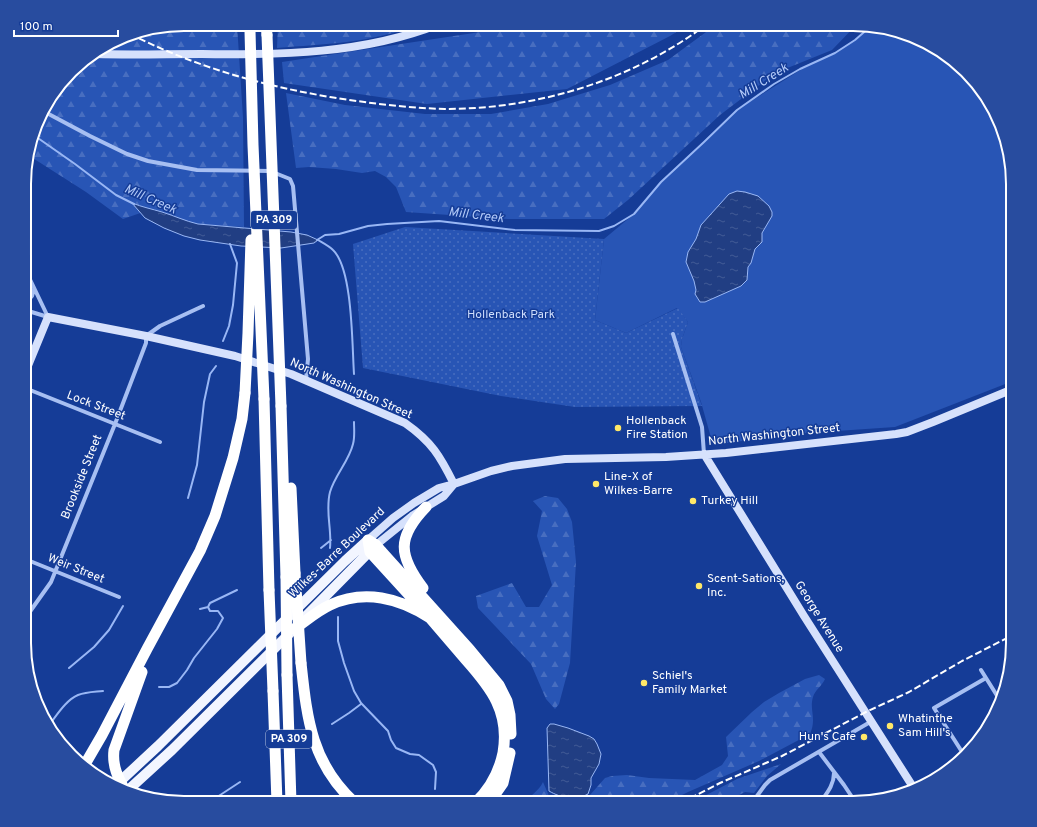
<svg xmlns="http://www.w3.org/2000/svg" width="1037" height="827" font-family="Overpass,sans-serif">
  <style>
    .grass { fill: #2855b5 }
    .forest { fill: url(#forest-firs) }
    .park { fill: url(#park-dots) }
    .water { fill: url(#water-ripples); stroke: #99b7f5 }
    .lines { fill: none; stroke-linecap: round; stroke-linejoin: round }
    .stream { stroke: #99b7f5; stroke-width: 2 }
    .street { stroke: #a7bff2; stroke-width: 4 }
    .secondary { stroke: #d6e1fc; stroke-width: 8 }
    .primary { stroke: #f2f5ff; stroke-width: 10 }
    .highway { stroke: #fff; stroke-width: 11 }
    .rail { stroke: #fff; stroke-width: 2; stroke-dasharray: 7 3; stroke-linecap: butt }
    .highway-bridge { stroke: #fff; stroke-width: 11 }
    .poi-dot { fill: #ffe868; stroke: #153c97; stroke-width: 1.5 }
    .labels { text-anchor: middle; dominant-baseline: central; stroke-width: 3; stroke-linejoin: round; paint-order: stroke }
    .shield { fill: #153c97; stroke: #b9c4e0; stroke-width: 1 }
    .shield-label { font-size: 11px; font-weight: bold; fill: #fff }
    .park-label { font-size: 12px; fill: #ceddfc; stroke: #153c97 }
    .street-label { font-size: 12px; fill: #fff; stroke: #153c97 }
    .poi-label { font-size: 12px; fill: #fff; stroke: #153c97; text-anchor: start }
    .water-label { font-size: 13px; font-style: italic; fill: #b3caf9; stroke: #153c97 }
    .rim { fill: none; stroke: #fff; stroke-width: 2 }
  </style>
  <defs>
    <pattern id="forest-firs" width="22" height="20" patternUnits="userSpaceOnUse"><rect width="22" height="20" fill="#2855b5"/><path d="M5 1l3.5 6h-7zM16 11l3.5 6h-7z" fill="#486ec0"/></pattern>
    <pattern id="park-dots" width="8" height="8" patternUnits="userSpaceOnUse"><rect width="8" height="8" fill="#2855b5"/><path d="M2 2h.1M6 6h.1" fill="none" stroke="#486ec0" stroke-width="1.8" stroke-linecap="round"/></pattern>
    <pattern id="water-ripples" width="26" height="14" patternUnits="userSpaceOnUse"><rect width="26" height="14" fill="#213e83"/><path d="M2 4q2-2 4 0t4 0M15 11q2-2 4 0t4 0" fill="none" stroke="#425b96"/></pattern>
  </defs>
  <rect width="100%" height="100%" fill="#153c97"/>
  <path class="grass" d="M871 26 914 36 959 64 1001 123 1013 184V381L895 427 793 434 713 445 701 402 681 347 682 339 688 322 677 308 626 333 595 320 604 239 634 214 661 182 737 110 805 67 835 53 855 40Z"/>
  <path class="forest" d="M184 24H237L243 118 244 227 198 224 183 221 161 212 149 210 123 219 86 192 28 155 45 104 79 64 132 33Z
    M278 24H415L414 26C370 43 324 44 277 48Z
    M509 24H689L670 36 567 89 427 104 284 83 282 62 487 31Z
    M717 24H857L832 50 775 73 720 115 628 200 604 219H508L406 212 396 187 386 177 375 171 362 173 336 169 309 167 296 168 286 93 345 105 425 114H491L548 104 610 85 668 60Z
    M545 496 558 498 567 509 572 522 576 562 570 663 559 704 555 709 546 699 531 664 478 608 476 596 512 583 526 607H539L552 585 537 536 542 511 533 501Z
    M819 675 825 679C822 686 815 690 813 697 809 710 817 718 810 734L759 761 688 792 666 803H525C530 795 539 791 543 782L549 796 555 800 577 803 584 800 590 795 605 778 612 776 627 775 649 778 695 780 722 765 728 756 726 737 752 712 764 702 779 693 805 679Z
    M781 764 767 776 754 793 745 792 723 803H691L737 779Z"/>
  <path class="park" d="M405 227 604 239 595 320 626 333 678 308 688 322 682 339 681 347 702 406 575 407 501 396 363 368 353 244Z
    M740 795 750 798 747 803H723Z"/>
  <path class="water" d="M737 191 745 192 758 196 769 206 772 212V216L762 233V242L755 249 751 263 748 267 747 280 741 286 705 302H700L695 294 696 290 694 281 686 262 688 252 696 239 701 225 729 194Z
    M132 203C142 207 152 209 162 212 175 216 185 221 198 224L291 232 307 235 318 240 314 243 281 248 241 246 200 240 184 236 164 228 145 218Z
    M550 724H554L568 728 589 736 594 739 597 744 601 754 599 764 591 778V785L588 794C575 801 561 798 549 791L547 728Z"/>
  <g class="lines">
    <path class="stream" d="M35 136 75 164 116 195 134 204
      M317 240 325 235 339 234 368 226 387 224 439 221 515 230 599 231 614 226 634 214 661 182 704 142 737 110 774 84 800 69 835 53 855 40 871 26
      M318 240C323 243 329 246 333 250 353 269 352 346 354 374
      M223 341 229 326 233 305 237 263 230 244
      M188 498 197 465 204 402 210 374 216 366
      M321 548 331 540
      M330 548C332 529 325 511 330 492 335 475 349 461 353 444 355 437 354 429 354 422
      M200 609 208 607
      M338 617V641L344 663 354 691 361 703 388 731 391 740 396 748 410 754 419 755 433 765 436 772 435 789
      M69 668 94 647 109 630 123 606
      M159 687H169L177 683 187 670 194 658 217 629 223 618 218 611H210L208 607 210 603 237 590
      M332 724 349 713 361 704
      M49 725C57 715 66 700 78 695 86 692 94 692 103 691
      M208 803 240 782"/>
    <path class="street" d="M43 111 90 136 127 154 148 161 197 170 270 171 290 179 293 186 308 359 306 380
      M25 269 48 317
      M25 304 32 296 34 289
      M25 310 48 317
      M673 334 702 427 704 454
      M25 388 160 442
      M25 559 119 597
      M24 620 51 582 115 424 146 343V336L160 326 203 306
      M981 670 1001 702
      M819 752 844 785 856 803
      M964 755 934 708 986 678
      M752 803 765 785 770 780 872 721
      M820 803C827 793 834 785 834 773"/>
    <path class="secondary" d="M96 54C131 55 167 54 202 54 281 55 364 54 439 24
      M25 373 48 317 146 336 235 356 291 374 405 423C432 442 440 456 454 484
      M704 454 804 616 915 790
      M368 540 393 518 414 503 439 488 454 484 491 471 512 466 565 459 666 457 726 453 896 434 907 432 933 422 1013 389
      M376 545 412 516 444 496 454 484"/>
    <path class="primary" d="M305 617 375 546
      M115 786 158 746 345 561 368 540
      M126 792 172 750 290 633"/>
    <path class="highway" d="M266 24 267 35
      M264 399 269 590
      M281 406 286 577
      M291 488 295 573
      M368 540 376 545 381 551 470 650 499 685 507 701 510 715 511 734
      M368 540 370 552 422 609
      M423 588C398 555 397 537 426 507
      M294 629C306 621 317 611 330 605 364 589 400 598 430 618 442 632 454 646 466 660 491 688 510 712 503 753 499 772 489 790 475 803
      M301 663C307 718 311 763 355 803
      M287 675 291 803
      M273 691 277 803
      M84 766 102 735 147 649 200 551 215 516 233 458 242 419 245 393
      M126 792C118 778 112 766 114 750L142 672
      M489 803 503 783 510 753"/>
    <path class="rail" d="M130 34C194 66 259 85 330 97 368 103 406 108 445 109 538 109 633 80 707 24
      M681 803 720 783 782 756 866 712 909 692 962 661 1013 635"/>
    <path class="highway-bridge" d="M250 31 253 145 264 399
      M267 35 281 406
      M245 393 248 333 251 240
      M295 573 301 663
      M286 577 287 675
      M269 590 273 691"/>
  </g>
  <g class="poi-dot">
    <circle cx="618" cy="428" r="4"/>
    <circle cx="596" cy="484" r="4"/>
    <circle cx="693" cy="501" r="4"/>
    <circle cx="699" cy="586" r="4"/>
    <circle cx="644" cy="683" r="4"/>
    <circle cx="890" cy="726" r="4"/>
    <circle cx="864" cy="737" r="4"/>
  </g>
  <g class="labels">
    <g class="shield">
      <rect x="251" y="211" width="46" height="18" rx="3"/>
      <rect x="266" y="730" width="46" height="18" rx="3"/>
    </g>
    <g class="shield-label">
      <text x="274" y="220">PA 309</text>
      <text x="289" y="739">PA 309</text>
    </g>
    <g class="park-label">
      <text x="511" y="315">Hollenback Park</text>
    </g>
    <g class="street-label">
      <text transform="translate(351 389) rotate(24)">North Washington Street</text>
      <text transform="translate(96 406) rotate(21)">Lock Street</text>
      <text transform="translate(774 435) rotate(-6)">North Washington Street</text>
      <text transform="translate(82 477) rotate(-68)">Brookside Street</text>
      <text transform="translate(337 553) rotate(-43)">Wilkes-Barre Boulevard</text>
      <text transform="translate(76 569) rotate(22)">Weir Street</text>
      <text transform="translate(819 617) rotate(58)">George Avenue</text>
    </g>
    <g class="poi-label">
      <text x="626" y="421">Hollenback<tspan x="626" dy="14">Fire Station</tspan></text>
      <text x="604" y="477">Line-X of<tspan x="604" dy="14">Wilkes-Barre</tspan></text>
      <text x="701" y="501">Turkey Hill</text>
      <text x="707" y="579">Scent-Sations,<tspan x="707" dy="14">Inc.</tspan></text>
      <text x="652" y="676">Schiel's<tspan x="652" dy="14">Family Market</tspan></text>
      <text x="898" y="719">Whatinthe<tspan x="898" dy="14">Sam Hill's</tspan></text>
      <text x="856" y="737" text-anchor="end">Hun's Cafe</text>
    </g>
    <g class="water-label">
      <text transform="translate(764 82) rotate(-32)">Mill Creek</text>
      <text transform="translate(150 200) rotate(24)">Mill Creek</text>
      <text transform="translate(476 216) rotate(7)">Mill Creek</text>
    </g>
  </g>
  <path d="M0 0H1037V827H0ZM184 31H853A153 153 0 0 1 1006 184V643A153 153 0 0 1 853 796H184A153 153 0 0 1 31 643V184A153 153 0 0 1 184 31Z" fill="#284c9f" fill-rule="evenodd"/>
  <path class="rim" d="M184 31H853A153 153 0 0 1 1006 184V643A153 153 0 0 1 853 796H184A153 153 0 0 1 31 643V184A153 153 0 0 1 184 31Z"/>
  <path d="M14 30v6h104v-6" fill="none" stroke="#ffffff" stroke-width="2"/>
  <text x="20" y="30" font-size="12" fill="#ffffff" stroke="#153c97" stroke-width="3" paint-order="stroke">100 m</text>
</svg>
